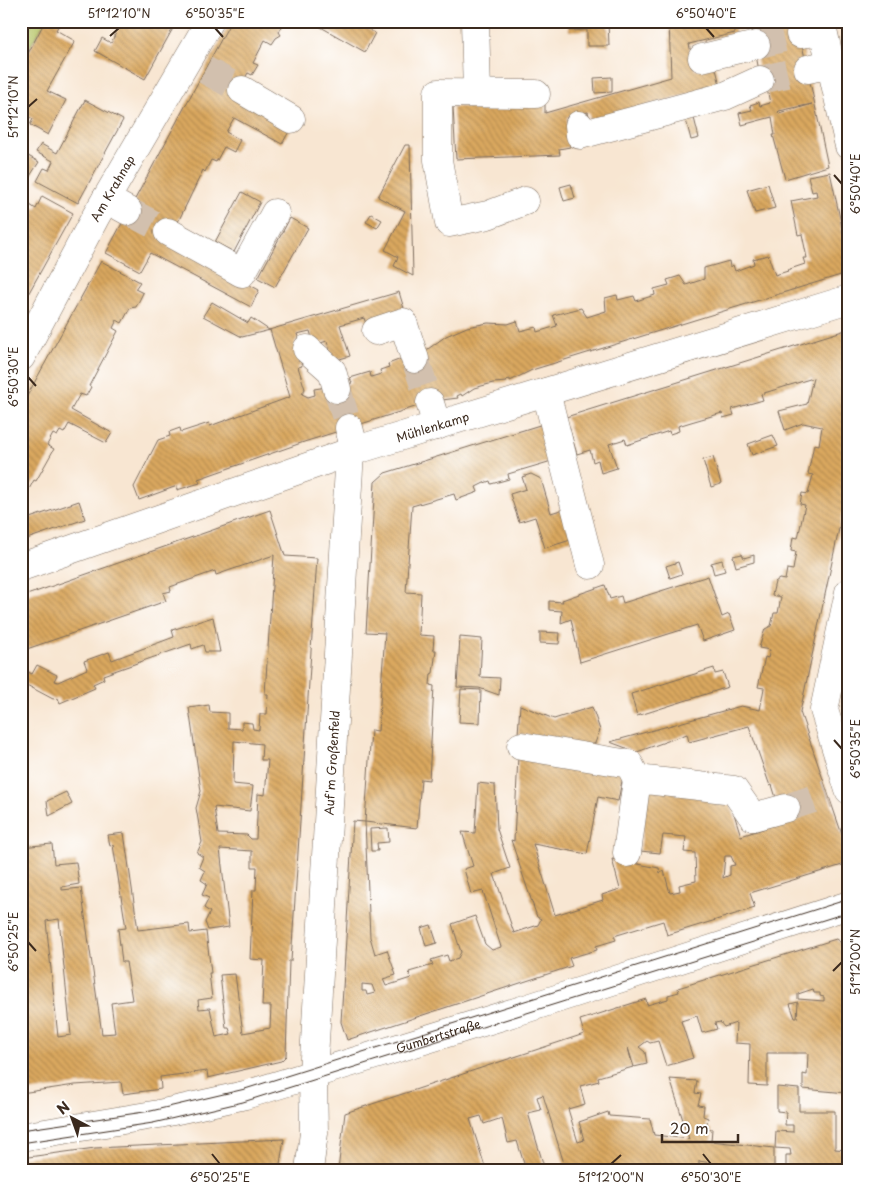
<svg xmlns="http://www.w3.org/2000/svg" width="870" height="1191" font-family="'Playpen Sans',sans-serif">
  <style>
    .grass { fill: #b6c466; stroke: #787742 }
    .building { fill: url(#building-back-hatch); fill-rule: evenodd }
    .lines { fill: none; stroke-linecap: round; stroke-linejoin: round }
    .minor-tunnel { stroke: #d2c0ae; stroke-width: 28; stroke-dasharray: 28 14; stroke-linecap: butt }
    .minor-casing { stroke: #7d6c5d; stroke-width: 29 }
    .minor { stroke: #fff; stroke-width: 28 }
    .tram { stroke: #3b2a1e; stroke-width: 1 }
    .rail { stroke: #3b2a1e; stroke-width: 4 }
    .ticks { fill: none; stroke: #3b2a1e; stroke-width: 2 }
    .labels { text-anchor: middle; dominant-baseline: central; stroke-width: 4; stroke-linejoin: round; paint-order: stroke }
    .street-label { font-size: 12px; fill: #3b2a1e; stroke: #fff }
    .neatline { fill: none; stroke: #3b2a1e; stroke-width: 2 }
    .ticks-label { font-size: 12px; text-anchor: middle; fill: #3b2a1e }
  </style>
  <defs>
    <pattern id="building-back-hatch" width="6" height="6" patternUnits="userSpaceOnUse" patternTransform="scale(1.25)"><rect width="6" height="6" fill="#daa85f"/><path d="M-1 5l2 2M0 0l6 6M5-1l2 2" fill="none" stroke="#b2894e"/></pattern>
  </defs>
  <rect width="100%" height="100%" fill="#fff"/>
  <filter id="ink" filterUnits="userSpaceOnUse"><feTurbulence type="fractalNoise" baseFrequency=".02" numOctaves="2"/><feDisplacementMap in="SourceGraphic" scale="10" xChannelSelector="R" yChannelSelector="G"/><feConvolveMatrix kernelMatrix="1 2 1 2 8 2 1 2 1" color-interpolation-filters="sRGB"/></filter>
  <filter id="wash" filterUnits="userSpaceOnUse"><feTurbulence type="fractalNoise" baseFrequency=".0096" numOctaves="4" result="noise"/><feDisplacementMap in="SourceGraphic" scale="20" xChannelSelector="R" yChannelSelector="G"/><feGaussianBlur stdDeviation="1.12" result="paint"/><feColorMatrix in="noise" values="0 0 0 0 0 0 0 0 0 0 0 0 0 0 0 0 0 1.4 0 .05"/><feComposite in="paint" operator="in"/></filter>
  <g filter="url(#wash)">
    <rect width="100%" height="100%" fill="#f8e6d2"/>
    <path class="grass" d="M33 21H45L21 62V42Z"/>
    <g id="blocks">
      <path class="building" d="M45 21H61L56 30 75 41 47 91 66 100 48 135 30 125 33 119 21 113V67Z
        M122 21H177L145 79 95 51 102 38 111 43Z
        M231 21H285L279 32 281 35 276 38 272 44 265 40 253 63 258 65 252 75 248 73 242 82 292 126 282 144 234 118 226 132 240 140 234 152 224 147 216 162 211 160 205 172 203 170 178 222 165 239 259 290 251 307 150 253 140 271 106 253Z
        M322 21H355L375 33 365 52 319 26Z
        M568 21H608L609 46H587V30L569 31Z
        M669 21H797L828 166 785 179 773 135H775L772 117 742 125 739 113 752 110 750 105 759 102 760 106 770 103 767 89 762 87 750 23 746 28 735 30V33L689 44 695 70 715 65 720 85 591 122 588 112 567 117 570 147 559 149 560 155 456 159 453 107 545 104V113L671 77ZM812 104 779 114 778 112 779 111Z
        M612 77V92L595 93 594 78Z
        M85 100 123 120 78 203 37 181 44 168 49 170 53 161 36 152 41 144 57 153Z
        M694 118 699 138 691 140 686 120Z
        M405 145H410L413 276 394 266 398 257 385 250 405 211 378 197Z
        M21 152 39 162 23 187 21 186Z
        M830 172 849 260V267L844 274 532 370 510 381V379L506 380 507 382 493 383 474 388 462 396 461 394 457 396 458 398 434 401 304 442 198 479 200 483 177 490V486L139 500 134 487 158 440 170 436 169 432 180 428 181 432 209 423 210 426 290 397 270 330 242 337 203 316 212 302 248 323 251 318 269 330 399 292 405 312 366 324 364 318 340 325 350 356 333 361 327 341 314 345 310 331 297 334 298 337 295 343 302 366 298 367 305 389 302 394 308 397 315 395 314 389 352 383 350 378 370 372 371 377 381 374 380 370 389 367 388 364 428 349 446 336 467 327 488 323 508 324 517 321 520 331 536 327 537 332 557 326 553 315 581 308 587 317 606 311 605 298 617 295 618 300 634 296 636 301 655 295 654 289 669 285 667 280 680 276 686 285 704 279V268L729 261 730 267 733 265 735 271 754 264 753 259 768 255 775 275 788 271 787 270 805 264 803 258H807L802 234 798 235 791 201 817 196 816 191 812 192 808 176Z
        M571 184 575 198 564 201 560 187Z
        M768 184 775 208 755 213 747 190Z
        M242 192 260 202 234 252 215 242Z
        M42 196 73 213 21 307V222L30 205 36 209Z
        M371 214 382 220 377 228 366 222Z
        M290 218 308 228 275 287 258 278Z
        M101 261 140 282 135 289 143 293 136 307 130 308 122 323 117 320 113 328 118 331 89 386 91 387 86 396 80 394 71 410 112 433 106 443 69 424 64 433 60 431 57 436 53 434 47 445 54 449 36 481 34 480 28 491 21 488V407Z
        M849 329V482L800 712 849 855V863L750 893 755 908 667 935 663 921 614 936 616 940 596 946 597 950 569 958 572 966 347 1040 341 1022 353 821 365 822 370 937 375 954 387 950 396 975 383 979 386 986 411 978 409 972 433 965 431 960 447 955 449 961 458 958 461 952 452 924 463 920 475 916 485 944 492 950 501 947 483 891 471 894 464 869 473 866 462 832 475 833 478 783 495 785 497 829 510 868 494 874 514 933 538 925 541 919 537 917 511 840 514 841 518 756 624 771 618 801 598 797 587 854 533 844 555 915 603 900 602 895 620 889 612 859 659 868 660 873 664 871 670 893 680 891 679 885 696 881 695 853 684 852 686 837 663 835 660 853 640 851 648 788 728 795 741 836 791 820 777 801 772 785 770 786 749 726 689 742 687 734 637 752 610 742 741 706 760 710 764 688 758 687 765 657 768 658 770 650 759 648 765 629 771 626 774 613H778L781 597 772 595 775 582 779 579 785 580 787 569 793 570 796 552 791 551 793 537 798 538 805 505 800 504 802 493 808 494 813 475 808 474 814 444 819 445 822 427 803 423 785 430 779 411 807 404 813 378 761 394 763 400 732 409 734 415 723 418 722 413 691 422 678 426 679 431 670 434 669 431 627 445 625 439 609 444 617 468 601 473 598 460 593 462 590 450 577 454 566 417ZM725 856H731L735 865 730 866V875L723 878ZM362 984 372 985 375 993 367 995 366 991H362Z
        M543 424 555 460 508 474 509 479 491 484 490 481 484 483 476 487 478 492 456 500 454 494 412 506 406 592 421 593 419 635 434 636 433 650H436L433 673 431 674 430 685 434 686 429 780 421 779 417 828 365 822 371 730 378 731 385 633 366 632 375 482 385 473Z
        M773 435 778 446 752 455 748 444Z
        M713 457 721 484 711 487 703 460Z
        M531 474 541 479 551 513 567 508 577 538 545 548 535 517 519 522 510 494 526 489 522 477Z
        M79 501 85 519 21 541V521Z
        M270 510 285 556 317 558 291 961H289L286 1056 281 1061 208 1078 207 1071 160 1077 161 1089 123 1094 121 1082 75 1085 21 1093V847L52 844 54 864 76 862 79 884 62 887V890L81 888 102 1034 115 1033 111 1003 132 1000 126 962H122L118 929 126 928 113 845 110 846 108 835 124 833 138 930 189 924 190 933 206 931 211 973H209L212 998 198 1000 199 1009 210 1008 216 1037 231 1034 229 1028H226L220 975 235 974 243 1033 270 1028 271 1006H262L264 960 250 959 253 890H256L257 867H252V851L220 849 229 927 208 930 205 922 210 912 204 908 209 898 202 895 207 884 201 880 205 871 199 867 203 857 197 853 202 842 196 808 201 791 189 708 209 705 210 712 228 713V728L242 729V722L252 723 253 729 259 730 260 714H267L268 694H265L274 555 216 575 215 571 170 587 171 591 163 593 166 601 21 651V597ZM234 741 262 744 261 760H268L265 795 258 794 256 839H251L247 835 218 834 214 807 250 811 253 786 233 784ZM59 919 71 1035 58 1037 46 921Z
        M742 554 744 558 754 555V562L736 567 733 556Z
        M722 560 725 571 714 574 711 563Z
        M678 562 682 574 670 578 666 566Z
        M708 576 722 617 729 614 735 630 703 641 697 625 580 662 571 619 561 623 562 611 549 610V601L563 602 562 600 605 585 610 599 621 596 623 603Z
        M213 617 220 652H205L203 645 192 649 191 644 103 675 104 679 93 684 95 688 60 703 58 698 53 699 21 682V668L32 674 37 665 57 675 54 681 58 682 87 669 84 661 109 652 112 660 174 637 172 630Z
        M540 632 560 633 559 644 540 643Z
        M460 637 482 639 480 677 500 678 499 695 479 688 457 687Z
        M714 668 715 674 723 672 728 687 637 716 631 694Z
        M461 689 481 690 480 723 459 722Z
        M520 705 554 719 592 707 600 730 592 751 561 739 518 734Z
        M66 792 72 804 49 816 47 801Z
        M388 828 389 842 377 843 378 851H371L370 829Z
        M431 925 437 943 426 946 421 928Z
        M836 939 848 948 847 1093 803 1089V1074L807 1075 808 1053H767V1086L749 1085 750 1044 735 1043 736 1023 724 1027 720 1022 715 1023 717 1029 702 1033 697 1016 681 1021 693 1058 666 1066 658 1041 650 1043 647 1041 639 1047 645 1052 647 1064 634 1067 628 1048 633 1067 598 1077 599 1081 580 1086 585 1104 568 1109 578 1142 584 1140 579 1122 608 1112 609 1116 650 1119 654 1135 689 1139 670 1079 697 1081 695 1093 701 1094 698 1105 704 1106 703 1116 708 1118 706 1128 712 1129 711 1141 774 1148V1170H752L699 1161V1170H566L543 1095 537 1097 541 1110 528 1113 545 1170H526L517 1141 508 1143 502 1118 484 1124 481 1116 470 1119 486 1170H338L345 1113 584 1034 580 1020 646 999 647 1005 668 999V995L679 992 678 988ZM813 989 814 993H820V996L824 997V1001L798 999V994ZM798 1002 797 1018H795L790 1004Z
        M777 1087 799 1089V1111H835V1149L846 1150V1170H786V1155H791L790 1149 775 1148 776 1131 793 1132V1125H785L786 1112 777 1111Z
        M284 1139 279 1170H21V1158L95 1148Z"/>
    </g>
  </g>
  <g filter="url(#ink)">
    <use href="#blocks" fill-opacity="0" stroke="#7d6c5d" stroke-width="1"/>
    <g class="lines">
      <path class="minor-tunnel" d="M756 45 800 34
        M205 70 242 90
        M760 80 808 69
        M128 211 168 232
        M415 359 430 403
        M337 389 349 428
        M786 808 828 794"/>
      <defs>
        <g id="minor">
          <path d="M475 21 477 93"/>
          <path d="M821 21 849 146"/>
          <path d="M800 34 823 31"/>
          <path d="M702 58 756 45"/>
          <path d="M808 69 830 64"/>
          <path d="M242 90 291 119"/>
          <path d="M579 125 580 135 725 96 760 80"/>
          <path d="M106 199 128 211"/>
          <path d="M525 201 488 215 449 223 438 160V93L536 94"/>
          <path d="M168 232 242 273 275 213"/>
          <path d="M376 331 403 322 415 359"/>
          <path d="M307 349 332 371 337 389"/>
          <path id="s1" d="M21 357 96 216 210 21"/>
          <path d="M546 392 590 565"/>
          <path d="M430 403 437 426"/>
          <path d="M349 428 355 451"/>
          <path id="s2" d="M21 567 350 452 849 299"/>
          <path d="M849 592 824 710 849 790"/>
          <path d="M521 746 629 764 637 779"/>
          <path d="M627 853 637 779 734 790 753 817 786 808"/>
          <path id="s3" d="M21 1137 159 1114 245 1095 525 1009 849 905"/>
          <path id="s4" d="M309 1170 314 1133 313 1075 350 452"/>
        </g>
      </defs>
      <use href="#minor" class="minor-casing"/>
      <use href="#minor" class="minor"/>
      <path class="tram" d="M21 1130 151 1111 245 1089 849 899
        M21 1143 153 1123 243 1102 849 912"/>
      <path class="rail" d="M21 25 23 21"/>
    </g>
  </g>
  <path class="ticks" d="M215 28 223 37M706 28 714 37M110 36 119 28M28 107 37 99M834 175 842 184M28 377 36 386M834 740 842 749M28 942 36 951M833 971 842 962M212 1154 220 1164M703 1154 711 1164M611 1164 621 1155"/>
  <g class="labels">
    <g class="street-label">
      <text stroke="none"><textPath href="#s1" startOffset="192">Am Krahnap</textPath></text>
      <text stroke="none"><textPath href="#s2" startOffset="435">Mühlenkamp</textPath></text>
      <text stroke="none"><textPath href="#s4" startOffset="408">Auf'm Großenfeld</textPath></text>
      <text stroke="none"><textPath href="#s3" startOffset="430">Gumbertstraße</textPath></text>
    </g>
  </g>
  <rect width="870" height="1191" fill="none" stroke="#fff" stroke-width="55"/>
  <g transform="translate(72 1118) rotate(319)" stroke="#ffffff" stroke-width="4" paint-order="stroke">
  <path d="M0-4L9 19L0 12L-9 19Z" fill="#3b2a1e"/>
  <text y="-8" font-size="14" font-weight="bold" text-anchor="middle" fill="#3b2a1e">N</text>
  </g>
  <path d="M662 1134v8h76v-8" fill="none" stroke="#3b2a1e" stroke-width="2.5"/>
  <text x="670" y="1134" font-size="15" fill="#3b2a1e" stroke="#ffffff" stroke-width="4" paint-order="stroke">20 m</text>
  <rect x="28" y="28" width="814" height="1136" class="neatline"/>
  <g class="ticks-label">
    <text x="119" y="18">51°12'10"N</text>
    <text x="215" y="18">6°50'35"E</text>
    <text x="706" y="18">6°50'40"E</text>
    <text transform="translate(14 107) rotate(-90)" y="4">51°12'10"N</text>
    <text transform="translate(856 184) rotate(-90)" y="4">6°50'40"E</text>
    <text transform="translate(14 377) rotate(-90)" y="4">6°50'30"E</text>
    <text transform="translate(856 749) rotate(-90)" y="4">6°50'35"E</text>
    <text transform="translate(14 942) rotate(-90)" y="4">6°50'25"E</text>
    <text transform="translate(856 962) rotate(-90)" y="4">51°12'00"N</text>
    <text x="220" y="1182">6°50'25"E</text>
    <text x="611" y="1182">51°12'00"N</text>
    <text x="711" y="1182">6°50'30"E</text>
  </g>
</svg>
